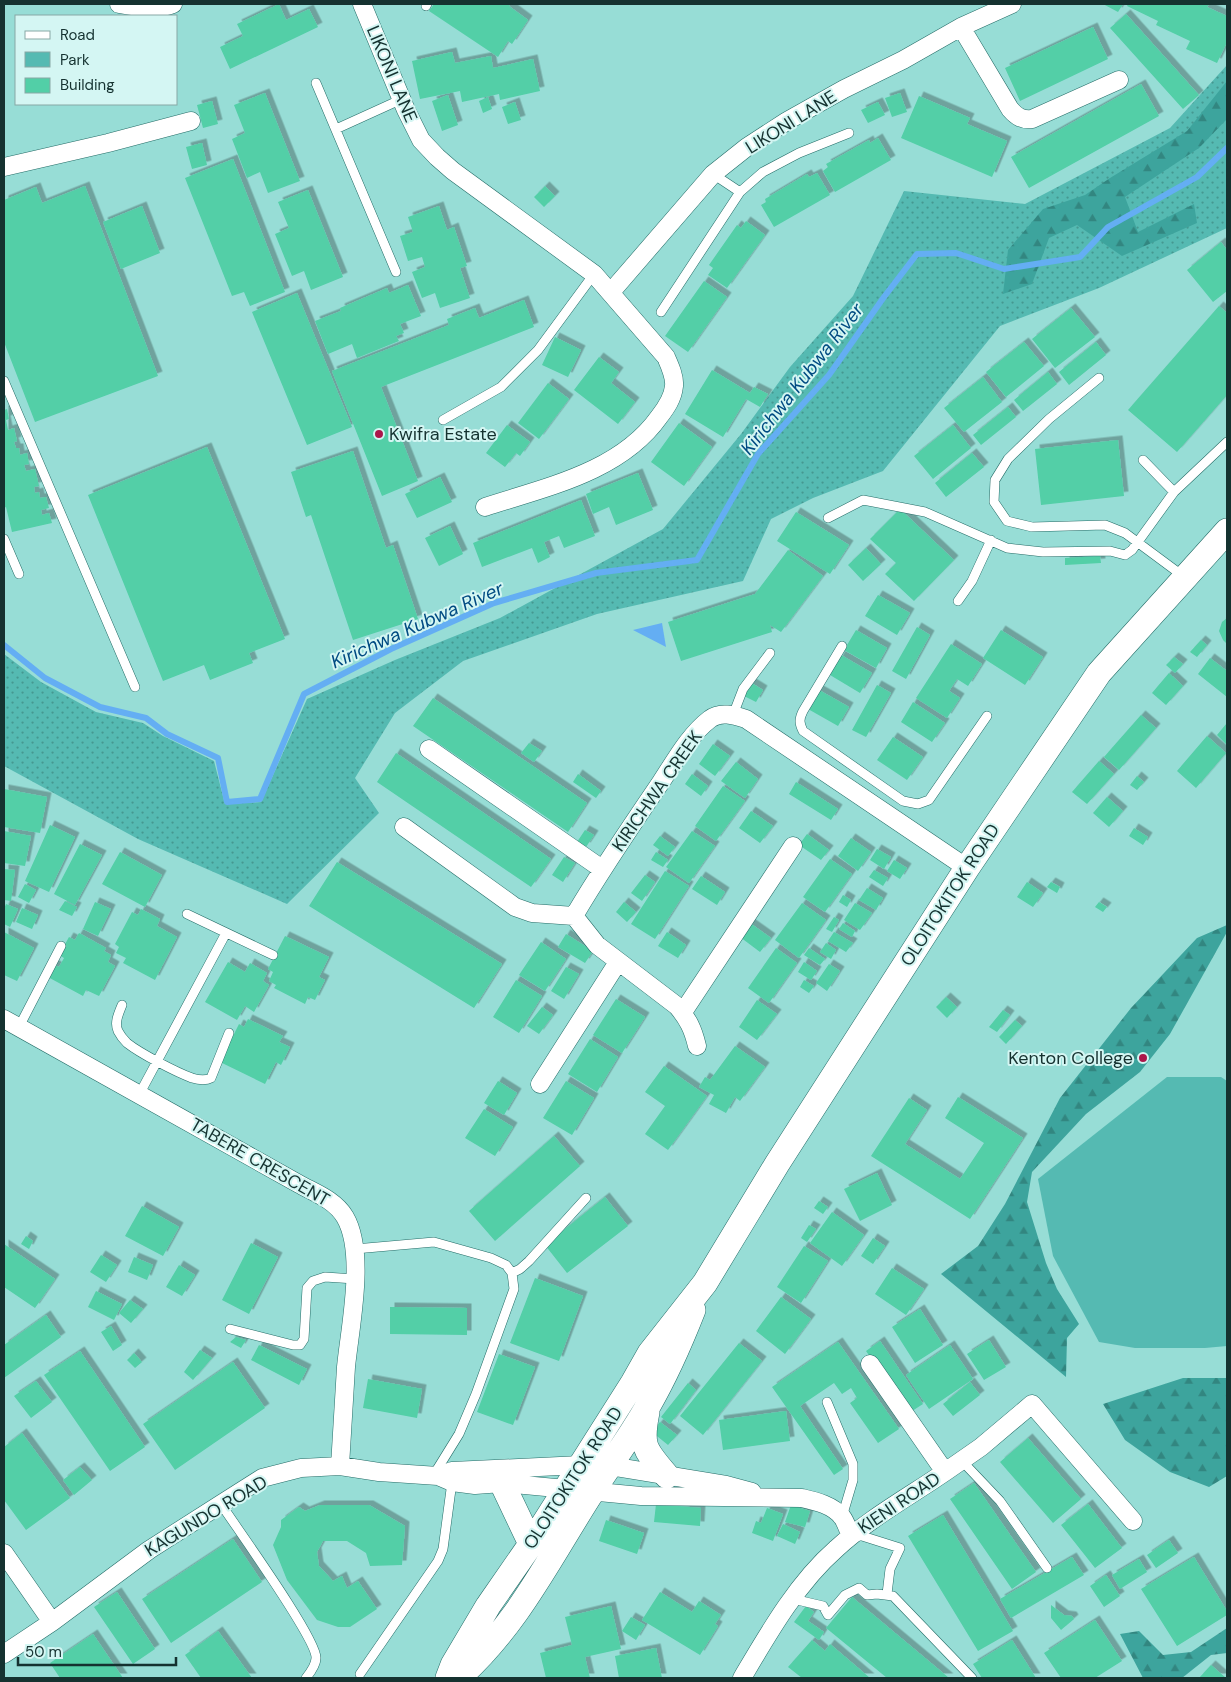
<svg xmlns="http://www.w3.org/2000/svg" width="1231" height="1682" font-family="'DM Sans',sans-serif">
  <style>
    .grass { fill: url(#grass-dots) }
    .forest { fill: url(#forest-firs) }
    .park { fill: #55bab2 }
    .water { fill: #64aef3 }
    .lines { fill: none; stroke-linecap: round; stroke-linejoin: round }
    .stream { stroke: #64aef3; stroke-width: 6 }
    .building { fill: #52cfa7; filter: url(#shadow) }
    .lane-casing { stroke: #246c67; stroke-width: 10 }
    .street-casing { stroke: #246c67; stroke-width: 19 }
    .secondary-casing { stroke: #246c67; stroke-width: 26 }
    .lane { stroke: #fff; stroke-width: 9 }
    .street { stroke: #fff; stroke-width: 18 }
    .secondary { stroke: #fff; stroke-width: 25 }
    .poi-dot { fill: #ab174a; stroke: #d4f6f3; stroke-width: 2 }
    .labels { text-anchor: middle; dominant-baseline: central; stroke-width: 4; stroke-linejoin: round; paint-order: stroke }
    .street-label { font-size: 18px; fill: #153230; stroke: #d4f6f3 }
    .poi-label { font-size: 18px; fill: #153230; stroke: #d4f6f3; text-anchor: start }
    .water-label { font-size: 19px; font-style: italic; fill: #004b82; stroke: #d4f6f3 }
  </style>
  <defs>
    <pattern id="grass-dots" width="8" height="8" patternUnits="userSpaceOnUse" patternTransform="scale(1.25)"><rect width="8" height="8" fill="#55bab2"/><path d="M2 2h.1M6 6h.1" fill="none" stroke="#459891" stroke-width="1.8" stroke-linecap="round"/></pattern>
    <pattern id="forest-firs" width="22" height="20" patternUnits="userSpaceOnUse" patternTransform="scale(1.25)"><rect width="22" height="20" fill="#3da49d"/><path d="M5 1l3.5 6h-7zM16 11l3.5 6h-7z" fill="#328680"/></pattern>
    <filter id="shadow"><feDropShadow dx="4.5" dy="-4.5" stdDeviation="0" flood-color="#0004"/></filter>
  </defs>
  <rect width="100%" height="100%" fill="#97ddd6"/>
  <path class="grass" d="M1227 65V228L1099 288 1000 326 883 471 813 498 771 519 743 581 597 614 463 661 395 713 355 778 379 813 287 904 138 839 4 766V654L41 682 96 712 143 723 163 736 214 761 225 804 261 802 307 699 395 660 500 618 663 529 741 434 790 367 853 296 904 191 1025 204 1170 128Z"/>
  <path class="forest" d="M1227 81V117L1226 120 1199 148 1125 197 1138 232 1194 204 1197 223 1122 256 1077 225 1049 238 1032 284 1003 294 1008 250 1043 209 1085 195 1110 178 1187 131Z
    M1227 925V932L1170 1034 1140 1072 1086 1114 1032 1172 1027 1202 1046 1263 1057 1289 1079 1324 1067 1338 1066 1377 941 1274 978 1246 1005 1204 1060 1098 1131 1008 1197 938Z
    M1183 1378H1227V1476L1209 1487 1170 1472 1125 1440 1103 1404Z
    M1227 1628V1653L1211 1655 1182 1678H1143L1120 1634 1139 1631 1163 1655 1191 1652Z"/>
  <path class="park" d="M1167 1077H1221L1227 1081V1346L1205 1348H1135L1099 1342 1053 1256 1038 1179Z"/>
  <path class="water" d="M662 623 666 647 633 630Z"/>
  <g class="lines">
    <path class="stream" d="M4 645 45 678 100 707 146 718 167 734 218 758 227 802 260 799 304 694 391 649 494 603 596 573 697 560 758 454 829 375 884 297 917 254 956 253 1004 269 1080 257 1108 227 1197 177 1227 148"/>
  </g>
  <path class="building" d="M279 4 286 20 309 9 318 27 230 69 220 47 243 36 237 24Z
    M434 4H511L509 6 528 20 512 44 508 41 498 57 429 11Z
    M1103 4H1123L1118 12Z
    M1128 4H1209L1207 7 1227 16V42L1217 63 1186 49 1190 41 1156 25 1158 21 1127 6Z
    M1126 14 1199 95 1183 109 1110 28Z
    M1093 27 1108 59 1020 101 1005 68Z
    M452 52 455 63 491 56 493 68 533 59 540 91 500 100 499 94 462 102 460 91 420 99 412 61Z
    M1141 84 1159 116 1029 188 1011 157Z
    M265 93 300 181 268 193 260 172 247 178 232 139 245 133 234 105Z
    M900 93 907 112 892 117 885 98Z
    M448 95 458 125 442 131 432 101Z
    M919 96 970 118 967 124 1007 141 992 177 901 138Z
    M488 97 492 109 483 113 479 101Z
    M212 101 218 124 203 128 197 105Z
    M515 102 521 120 508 124 502 107Z
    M878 102 885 115 868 123 861 110Z
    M878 138 891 160 835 192 823 171 828 167 826 164 869 140 870 143Z
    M202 143 207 165 192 169 186 147Z
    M233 159 285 292 250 306 244 292 232 296 185 178Z
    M817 173 830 195 774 227 761 205 766 202 765 199 807 174 809 177Z
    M85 186 158 376 35 422 4 342V200L36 187 42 203Z
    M545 186 555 196 544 207 534 197Z
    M308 190 343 277 311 290 304 271 292 276 275 234 289 228 278 202Z
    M142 206 160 253 121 269 103 222Z
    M439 206 447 230 454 227 467 266 460 268 470 298 440 308 435 293 422 298 412 272 425 267 422 257 408 261 400 236 413 232 408 217Z
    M746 221 765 235 727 288 708 275 713 268 709 265 737 225 741 228Z
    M1221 242 1227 250V291L1213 302 1187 270Z
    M704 281 727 297 688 352 665 336Z
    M408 285 421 316 400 324 404 333 396 336 399 341 357 358 352 344 328 354 315 321 341 311 340 308 387 288 389 293Z
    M297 293 352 427 307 445 252 312Z
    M524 300 534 327 381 387 418 481 382 496 332 371 449 325 447 319 475 308 479 318Z
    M1219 306 1227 313V395L1177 452 1128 410Z
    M1071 308 1095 337 1055 368 1032 339Z
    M555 337 581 350 568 377 542 365Z
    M1024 342 1044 366 1006 397 986 372Z
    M1096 342 1106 355 1069 385 1059 372Z
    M599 357 619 372 611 383 635 402 618 424 574 390Z
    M712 370 750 393 754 387 768 394 760 407 746 399 723 437 685 414Z
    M1048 372 1057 384 1023 411 1014 400Z
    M983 377 1002 402 964 432 944 408Z
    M548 383 569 399 539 439 518 423Z
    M1008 407 1016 417 981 445 973 435Z
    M7 409 9 419 6 420 8 430 14 428 17 441 14 442 16 448H19L20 455 27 453 29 464 24 465 26 471 35 469 39 486 34 487 35 493 39 492 40 498 46 497 49 508 41 510 42 515 49 513 52 523 12 532 6 507 4 508V410Z
    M679 423 712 447 684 486 651 462Z
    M507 425 530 442 520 456 516 453 505 467 486 453Z
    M953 425 971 448 933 479 914 456Z
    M1118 440 1124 496 1041 505 1035 449Z
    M207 447 285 639 249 653 253 663 210 680 204 665 163 681 88 495Z
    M353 451 386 548 393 545 418 619 353 640 311 515 306 517 291 472Z
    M972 453 984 467 946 497 935 483Z
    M638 473 653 510 616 525 609 507 593 514 586 494Z
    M440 477 452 502 417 518 405 494Z
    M581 500 595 536 564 548 559 536 544 542 550 557 538 563 532 548 482 567 473 543Z
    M900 509 954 560 914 601 885 574 896 563 870 539Z
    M796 512 849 545 830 574 777 541Z
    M450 526 463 554 439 566 425 538Z
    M866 548 881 564 863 581 848 565Z
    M788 550 823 576 781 632 770 625 772 632 681 661 668 622 755 594Z
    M1100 556 1101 563 1065 565V558Z
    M878 595 910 613 897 635 865 616Z
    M1227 618V644L1223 640 1219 631 1222 622Z
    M917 627 930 635 906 679 892 671Z
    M856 630 887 648 876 668 844 650Z
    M1001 630 1043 657 1025 685 983 658Z
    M1201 640 1207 645 1197 657 1190 652Z
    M951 644 982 664 968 686 957 679 949 691 960 698 947 718 916 698Z
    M841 655 872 673 860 693 830 675Z
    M1174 657 1183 664 1175 673 1166 665Z
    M1210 658 1227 671V697L1198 674Z
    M1169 673 1183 686 1166 705 1152 693Z
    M750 682 763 690 756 702 742 695Z
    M877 685 891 693 866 737 852 730Z
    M819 690 849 707 838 726 808 709Z
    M433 698 587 803 568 832 413 726Z
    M913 702 945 723 932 742 901 722Z
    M1141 715 1156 728 1119 770 1104 757Z
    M1227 723V745L1217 735Z
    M1207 736 1226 753 1196 788 1177 771Z
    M893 737 923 757 907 780 877 760Z
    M529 743 542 751 534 762 521 753Z
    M713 744 730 756 715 776 699 764Z
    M396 753 551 859 531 887 377 782Z
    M1099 761 1114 774 1087 804 1072 792Z
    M736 762 758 779 745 798 721 781Z
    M578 774 601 791 596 798 573 782Z
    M692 774 708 786 701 796 685 784Z
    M1137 776 1144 782 1137 790 1130 785Z
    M796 782 838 809 831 820 789 794Z
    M723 786 745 801 716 841 695 826Z
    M4 789 47 797 40 833 4 827Z
    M1107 797 1123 811 1109 827 1093 813Z
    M751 811 773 826 760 843 739 828Z
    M50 825 75 837 49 892 25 881Z
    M1134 828 1148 837 1143 845 1129 836Z
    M585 830 594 835 586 847 577 842Z
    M4 831 31 836 25 866 4 863Z
    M692 831 715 846 689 883 666 867Z
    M807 834 829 850 821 860 799 845Z
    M660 836 675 847 668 856 653 845Z
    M851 838 871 852 858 871 838 856Z
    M80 844 102 855 75 905 54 894Z
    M877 849 891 857 884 869 870 860Z
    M120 852 162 875 145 907 102 884Z
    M656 852 668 860 663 867 651 860Z
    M564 857 575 863 563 882 552 875Z
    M830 859 852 874 825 912 803 897Z
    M894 860 907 868 900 879 887 871Z
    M337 862 502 964 474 1008 309 906Z
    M4 869 15 870 11 901 4 900Z
    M874 870 888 878 883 886 869 877Z
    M665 871 689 886 655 939 631 924Z
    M645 875 655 882 642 901 631 893Z
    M701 876 725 892 717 905 692 889Z
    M1027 882 1043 893 1033 907 1017 897Z
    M1051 882 1060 887 1057 893 1047 887Z
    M25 884 36 890 29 903 18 897Z
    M867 888 883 898 876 910 859 900Z
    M843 895 851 900 847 907 839 902Z
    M65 901 77 907 72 916 59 910Z
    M95 902 111 909 98 936 83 929Z
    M624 902 636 912 627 922 616 912Z
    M1099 902 1107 907 1103 912 1095 907Z
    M802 903 826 920 799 958 775 940Z
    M855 903 872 913 860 930 844 920Z
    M6 904 18 909 10 927 4 924V909Z
    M22 908 38 915 32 929 16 922Z
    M141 909 160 919 157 926 177 937 155 980 123 963 126 958 116 953 119 947 115 944 132 912 138 915Z
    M834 917 839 920 832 932 826 929Z
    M750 923 771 938 760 952 740 937Z
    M843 923 855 931 852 937 839 929Z
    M4 932 34 948 17 981 4 975Z
    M667 932 686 945 678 958 658 946Z
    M834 932 853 943 846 952 828 941Z
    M79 933 106 948 104 951 111 955 108 962 115 966 99 996 86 990 83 996 46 976 53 964 59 967 64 958 59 955 69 937 75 940Z
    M566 934 593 951 585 963 558 947Z
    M285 936 329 957 319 977 325 980 315 1000 308 997 305 1004 274 988 276 985 269 981 273 972 268 969Z
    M541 942 566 959 545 991 519 975Z
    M826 943 836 950 831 959 820 952Z
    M776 948 797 963 769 1003 748 988Z
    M809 948 825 959 820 965 804 955Z
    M228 962 245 972 250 963 267 973 263 981 269 985 254 1012 245 1006 237 1020 205 1002Z
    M804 962 817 971 811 980 798 972Z
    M829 964 840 971 827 991 816 983Z
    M566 967 579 974 564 999 551 991Z
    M516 980 542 996 519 1033 493 1017Z
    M804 980 814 986 809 993 800 987Z
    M946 997 957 1007 947 1018 936 1007Z
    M616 999 645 1017 622 1053 593 1035Z
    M757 1000 777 1014 757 1040 739 1027Z
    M542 1007 553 1015 539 1034 527 1026Z
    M1003 1010 1010 1015 997 1032 989 1027Z
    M248 1019 283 1036 279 1042 290 1047 281 1065 276 1062 265 1084 220 1062 239 1024 244 1027Z
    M1015 1020 1022 1026 1006 1044 999 1037Z
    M590 1039 618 1057 597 1092 568 1074Z
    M735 1046 765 1067 740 1101 735 1097 726 1113 709 1104 714 1095 699 1087 705 1077 710 1080Z
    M664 1066 707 1096 668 1150 645 1134 665 1106 645 1092Z
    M498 1081 517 1093 504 1115 484 1103Z
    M566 1081 594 1098 572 1135 543 1118Z
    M958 1097 1023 1138 970 1219 871 1156 909 1098 927 1110 905 1144 960 1179 984 1143 945 1118Z
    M484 1109 513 1127 495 1156 465 1138Z
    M554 1136 580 1166 495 1241 469 1211Z
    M877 1173 892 1205 860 1221 844 1189Z
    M605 1197 628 1226 567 1273 545 1245Z
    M819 1201 828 1207 823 1214 814 1208Z
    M142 1206 179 1227 163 1256 125 1236Z
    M832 1212 864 1235 842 1266 810 1243Z
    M809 1225 816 1229 807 1242 801 1238Z
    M26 1236 33 1241 29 1249 21 1244Z
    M873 1238 885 1246 873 1264 861 1256Z
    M251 1243 278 1257 249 1314 222 1300Z
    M4 1244 55 1279 35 1308 4 1287Z
    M804 1246 828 1261 801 1303 777 1287Z
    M101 1255 117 1265 106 1282 90 1272Z
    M134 1257 153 1265 147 1280 128 1272Z
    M179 1265 195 1275 182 1296 166 1287Z
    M892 1268 924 1289 906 1315 875 1294Z
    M535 1278 583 1296 559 1361 510 1343Z
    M96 1291 122 1304 114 1320 88 1307Z
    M781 1297 811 1319 785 1354 756 1331Z
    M130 1300 143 1309 131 1323 119 1313Z
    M390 1307 467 1308V1335L390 1334Z
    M920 1309 943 1345 915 1363 892 1327Z
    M46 1315 61 1337 4 1378V1345Z
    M111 1326 122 1345 113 1351 101 1332Z
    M236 1337 246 1340 241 1348 230 1342Z
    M989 1340 1006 1367 984 1380 967 1354Z
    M880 1341 923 1404 909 1413 866 1351Z
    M838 1342 899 1429 878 1443 850 1403 857 1398 851 1388 842 1394 834 1383 800 1406 843 1469 834 1475 772 1387Z
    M739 1343 762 1361 703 1435 680 1416Z
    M259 1345 307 1369 299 1385 251 1360Z
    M950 1345 973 1379 929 1409 906 1375Z
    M200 1350 212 1358 193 1380 184 1372Z
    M80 1351 145 1447 110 1471 44 1375Z
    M134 1353 142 1362 135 1368 127 1360Z
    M499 1354 535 1367 513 1425 477 1412Z
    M233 1362 265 1408 175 1470 143 1424Z
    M368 1379 422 1389 417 1418 363 1408Z
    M36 1381 52 1402 31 1418 14 1396Z
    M970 1382 980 1395 953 1416 943 1404Z
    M688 1383 696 1390 670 1424 661 1417Z
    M786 1411 790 1441 723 1450 719 1420Z
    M660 1422 677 1435 668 1445 652 1432Z
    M22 1433 70 1498 26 1530 4 1500V1447Z
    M1028 1438 1081 1499 1053 1523 1000 1462Z
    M80 1467 92 1480 74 1495 63 1480Z
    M974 1483 1036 1572 1012 1589 950 1499Z
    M656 1504 701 1508 700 1526 654 1522Z
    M1088 1504 1122 1548 1095 1568 1061 1525Z
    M320 1505H369L405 1526 402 1565 370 1566 366 1553 347 1541H323L317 1552 319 1566 333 1581 342 1576 347 1588 358 1581 377 1609 350 1627H338L317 1620 287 1580 273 1545 281 1527V1520L299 1507 305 1511Z
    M791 1505 810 1511 805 1527 785 1522Z
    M767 1508 783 1514 773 1541 752 1533 756 1521 761 1523Z
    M943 1515 1013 1631 978 1651 908 1536Z
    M606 1520 644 1533 637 1554 599 1541Z
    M783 1524 800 1532 795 1544 777 1536Z
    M233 1539 262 1582 171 1643 142 1599Z
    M1169 1540 1178 1553 1156 1568 1147 1555Z
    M1072 1557 1084 1575 1011 1618 1000 1599Z
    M1194 1557 1227 1611V1615L1177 1646 1141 1589Z
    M1139 1559 1147 1572 1120 1589 1112 1575Z
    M1106 1575 1120 1596 1104 1607 1090 1586Z
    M117 1592 155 1649 133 1664 94 1607Z
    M660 1592 692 1612 699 1601 721 1615 715 1624 718 1626 700 1655 642 1620Z
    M852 1597 949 1678H887L831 1632 826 1628Z
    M1051 1605 1064 1615 1072 1616 1074 1619 1061 1630 1051 1618Z
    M611 1606 621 1649 585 1657 590 1678H546L540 1653 572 1645 565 1617Z
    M806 1606 814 1612 808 1621 824 1632 819 1640 794 1622Z
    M631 1617 645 1625 636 1640 622 1631Z
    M1095 1620 1122 1661 1095 1678H1061L1044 1653Z
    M218 1631 252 1678H201L185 1655Z
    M93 1634 123 1678H60L50 1663Z
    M812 1640 825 1651 830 1644 870 1678H802L788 1667Z
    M1012 1640 1036 1678H982L973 1664Z
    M656 1648 662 1678H619L615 1656Z
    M1211 1665 1226 1678H1199Z"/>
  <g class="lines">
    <defs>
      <path id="lane" d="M426 6 427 4
        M316 83 396 272
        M336 129 402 99
        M713 174 740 192
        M661 312 740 192 763 172 799 153 849 133
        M1099 378 1049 419 1008 459 995 480 994 502 1007 521 1032 527 1105 525 1125 533 1183 576
        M4 381 135 687
        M443 420 501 387 538 350 594 274
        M1143 460 1174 492
        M828 518 863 500 925 512 1007 548 1043 552 1110 551 1125 555 1132 550 1174 492 1227 442
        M4 539 19 574
        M958 601 972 581 991 540
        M842 646 803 711C799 719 799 723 803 731L903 801 918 804 929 800 987 716
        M733 715 743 689 770 653
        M187 914 273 955
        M122 1005C119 1013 114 1022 118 1031 120 1035 124 1040 127 1043 141 1054 176 1072 192 1078 199 1080 205 1081 211 1078L229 1033
        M19 1027 61 946
        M140 1093 226 933
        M355 1249 434 1242 491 1258 506 1265 512 1273 514 1289 476 1394 459 1434 433 1476
        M512 1273 520 1269 529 1261 586 1198
        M230 1329 293 1345H300L304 1339 307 1288 313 1281 325 1277 355 1279
        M827 1402 853 1464V1480L842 1517
        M962 1461 1000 1501 1047 1568
        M221 1504C236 1527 317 1639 316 1658 316 1665 310 1673 306 1678
        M854 1536H862L900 1548 890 1569 887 1594
        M793 1599 823 1606 828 1615 845 1595 859 1588 867 1595 877 1594 893 1596 972 1678
        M360 1674 438 1561 443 1549 452 1482"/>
      <path id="street" d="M119 4C136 7 157 11 173 4
        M362 4 406 110 421 140 437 157 453 171 594 274 666 357C670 366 675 377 674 386 673 398 666 408 659 417 620 472 546 487 485 507
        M961 27 1010 109C1017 117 1022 120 1032 119L1119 80
        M4 167 108 143 191 121
        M611 292 713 174 747 147 787 121 844 89 903 60 961 27 1012 4
        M429 749 602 869
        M404 827 515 907 532 913 574 916
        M683 1012 793 846
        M4 1019 299 1184C315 1193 335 1200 345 1217 366 1253 350 1326 346 1367 344 1400 342 1433 340 1466
        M697 1046C693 1029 688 1019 677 1006L597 945 574 916C601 870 631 826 661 782 675 761 689 735 710 719 720 711 734 715 746 719L967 868
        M540 1084 618 962
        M945 1472 981 1447 1032 1404 1133 1521
        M439 1476 452 1471 581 1465 610 1466 726 1485 752 1492
        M4 1553 52 1622
        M4 1654 52 1622 149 1550 221 1504 262 1478 301 1468 340 1466 379 1472 438 1476 452 1482 475 1485 502 1483 641 1496 802 1498C815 1501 833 1505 842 1517 846 1522 848 1530 851 1536
        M742 1678C768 1634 797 1583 836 1549 867 1520 910 1496 945 1472L870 1364"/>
      <path id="secondary" d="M647 1412C640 1447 645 1450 667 1476
        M502 1483 531 1544
        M448 1678 453 1665 488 1606 531 1544 633 1383 650 1353 705 1283 777 1164 967 868 1099 673 1227 531
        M458 1678C517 1626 550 1557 592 1492 611 1463 631 1436 648 1406 666 1375 680 1343 693 1310"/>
    </defs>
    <use href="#lane" class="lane-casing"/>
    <use href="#street" class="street-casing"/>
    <use href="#secondary" class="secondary-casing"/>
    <use href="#lane" class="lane"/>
    <use href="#street" class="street"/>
    <use href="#secondary" class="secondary"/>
  </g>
  <g class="poi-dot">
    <circle cx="379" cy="434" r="5"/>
    <circle cx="1143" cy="1058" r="5"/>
  </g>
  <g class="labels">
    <g class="street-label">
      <text transform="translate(392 74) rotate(67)">LIKONI LANE</text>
      <text transform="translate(791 122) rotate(-32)">LIKONI LANE</text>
      <text transform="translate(657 791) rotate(-55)">KIRICHWA CREEK</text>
      <text transform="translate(950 895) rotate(-57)">OLOITOKITOK ROAD</text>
      <text transform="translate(260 1162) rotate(30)">TABERE CRESCENT</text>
      <text transform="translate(573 1478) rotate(-57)">OLOITOKITOK ROAD</text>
      <text transform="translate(899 1503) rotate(-34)">KIENI ROAD</text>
      <text transform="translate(206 1516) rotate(-31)">KAGUNDO ROAD</text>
    </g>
    <g class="poi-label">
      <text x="389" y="434">Kwifra Estate</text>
      <text x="1133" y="1058" text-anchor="end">Kenton College</text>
    </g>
    <g class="water-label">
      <text transform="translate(802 379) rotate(-52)">Kirichwa Kubwa River</text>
      <text transform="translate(417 625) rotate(-24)">Kirichwa Kubwa River</text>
    </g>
  </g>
  <rect width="1231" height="1682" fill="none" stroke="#153230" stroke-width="10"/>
  <rect x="15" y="15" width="162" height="90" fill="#d4f6f3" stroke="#88a8a5"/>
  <rect x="25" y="31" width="25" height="8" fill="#ffffff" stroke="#88a8a5"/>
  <text x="60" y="40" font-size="15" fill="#153230">Road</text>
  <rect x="25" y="52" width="25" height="15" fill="#55bab2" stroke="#88a8a5"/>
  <text x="60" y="65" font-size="15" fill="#153230">Park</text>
  <rect x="25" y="78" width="25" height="15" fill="#52cfa7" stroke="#88a8a5"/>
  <text x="60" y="90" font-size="15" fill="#153230">Building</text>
  <path d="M18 1657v8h158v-8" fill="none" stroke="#153230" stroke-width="2.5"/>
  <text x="25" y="1657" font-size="15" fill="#153230" stroke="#d4f6f3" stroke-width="4" paint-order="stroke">50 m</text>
</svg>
